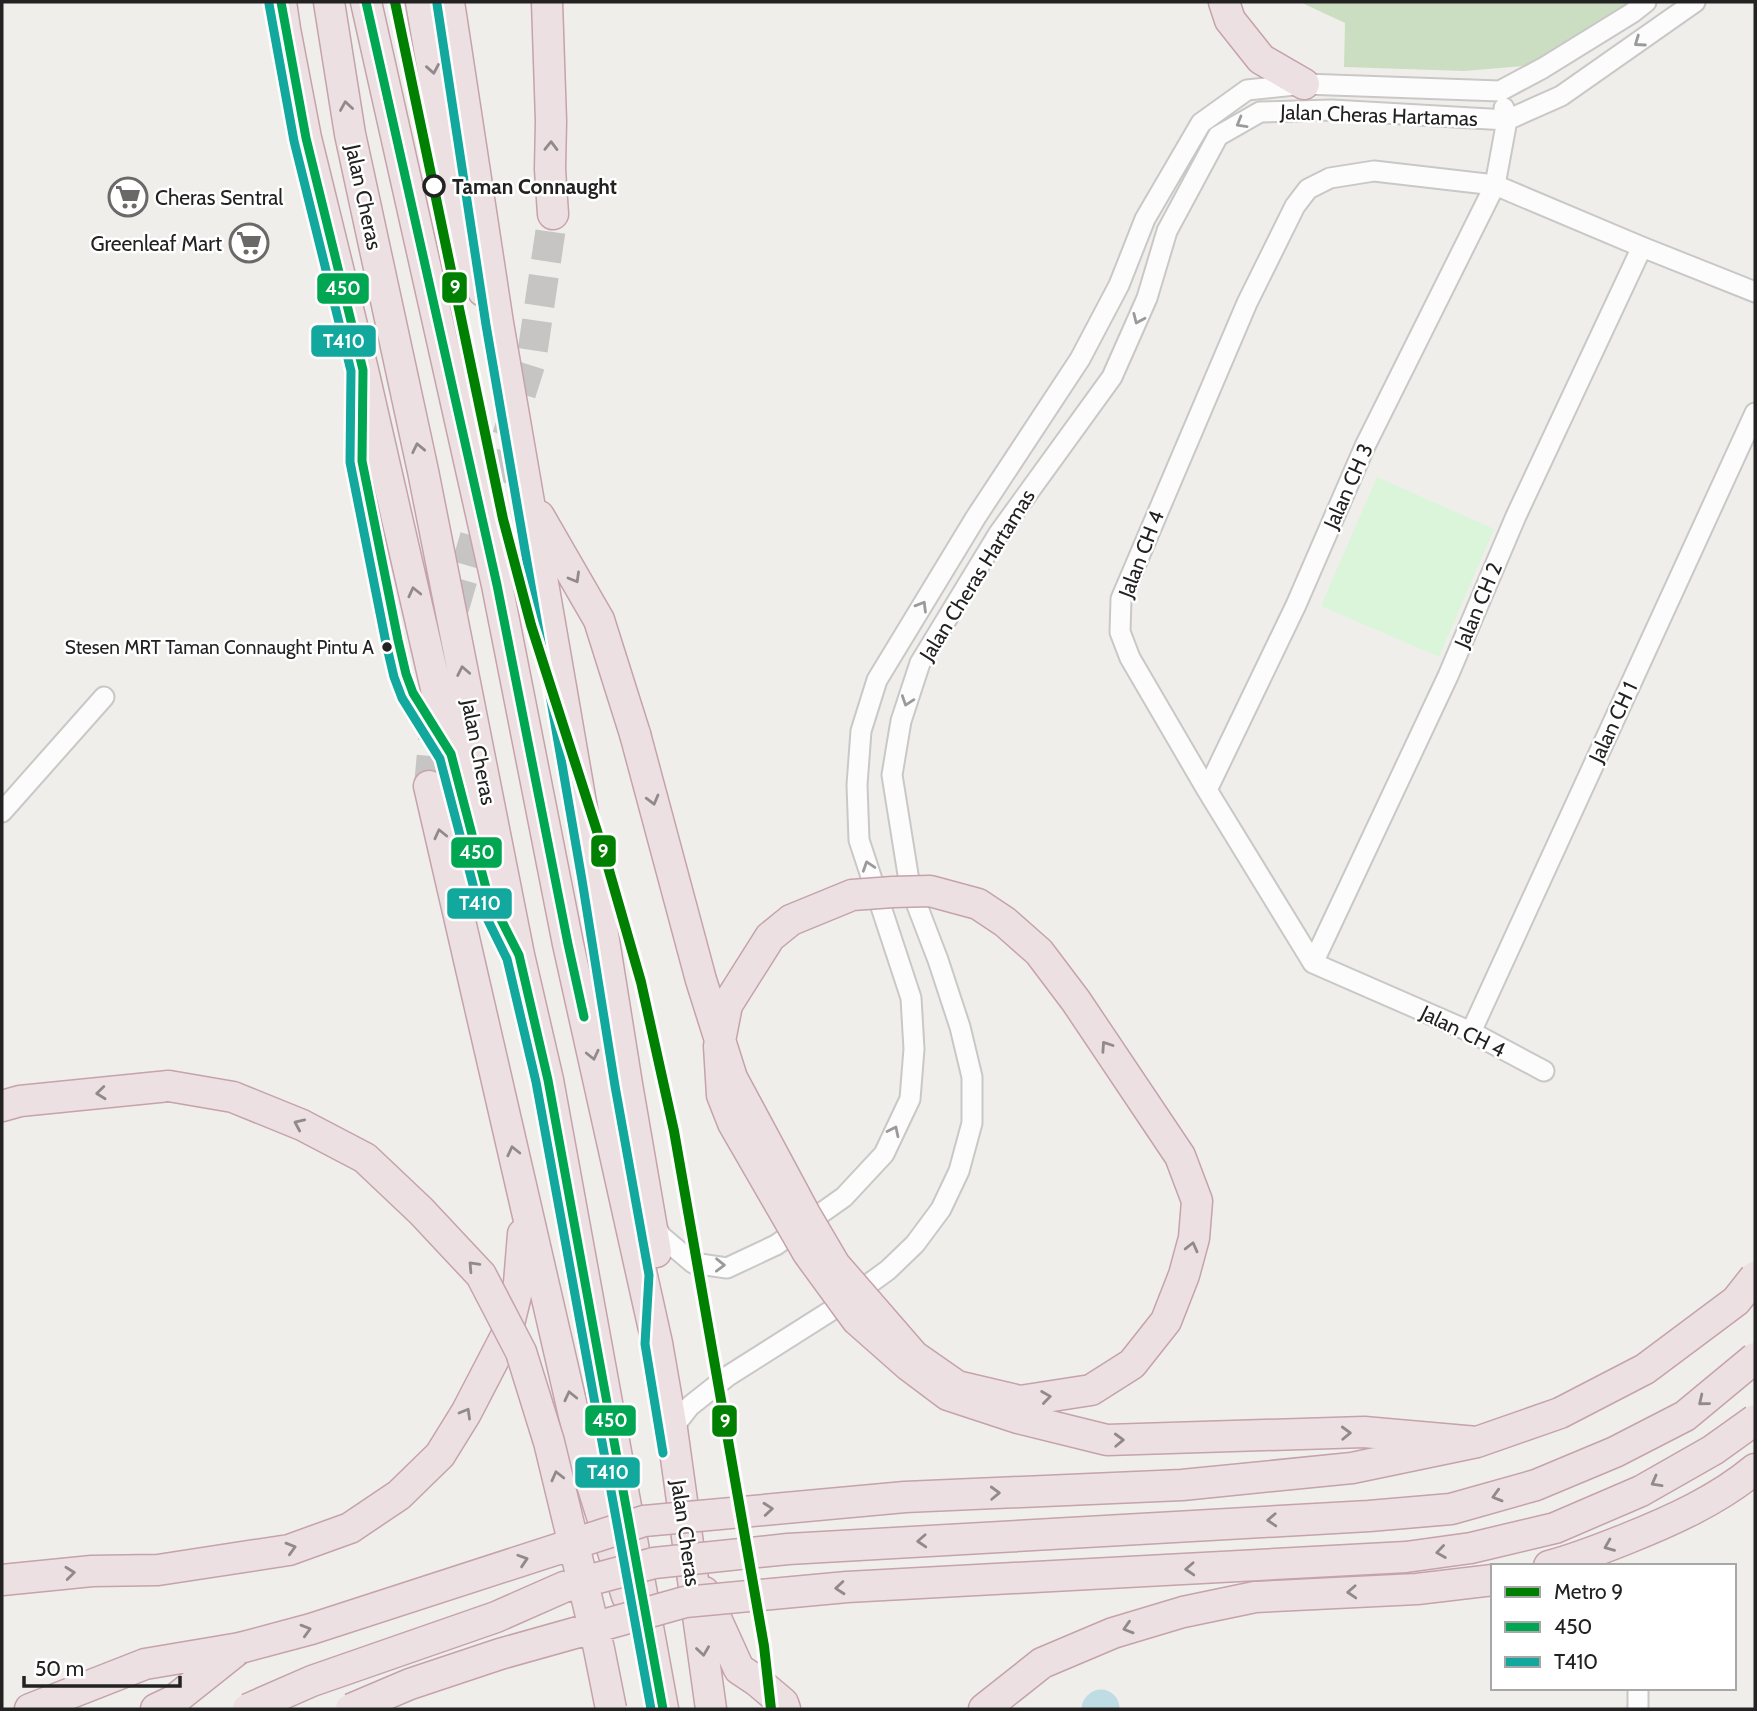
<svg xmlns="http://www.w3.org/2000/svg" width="1757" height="1711" font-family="Cabin,sans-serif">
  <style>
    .forest { fill: #cbdec1 }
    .park { fill: #daf5da }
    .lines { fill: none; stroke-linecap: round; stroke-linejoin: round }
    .river { stroke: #bfdbe3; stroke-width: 37 }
    .highway-tunnel { stroke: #c7c5c3; stroke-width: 30; stroke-dasharray: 30 15; stroke-linecap: butt }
    .minor-casing { stroke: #c9c8c7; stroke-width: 23 }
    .highway-casing { stroke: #c5a2ac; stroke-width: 33 }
    .minor { stroke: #fdfcfc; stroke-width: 19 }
    .highway { stroke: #ece0e2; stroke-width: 30 }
    .highway-bridge-casing { stroke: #c5a2ac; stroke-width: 33; stroke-linecap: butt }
    .highway-bridge { stroke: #ece0e2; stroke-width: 30 }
    .bus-1-casing { stroke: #fff; stroke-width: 14 }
    .bus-2-casing { stroke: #fff; stroke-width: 14 }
    .bus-1 { stroke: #00a651; stroke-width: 9 }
    .bus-2 { stroke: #12a89d; stroke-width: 9 }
    .metro-1-casing { stroke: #fff; stroke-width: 16 }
    .metro-1 { stroke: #008000; stroke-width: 10 }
    .oneway { stroke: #9a9a9a }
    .oneway2 { stroke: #918a8c }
    .stop-dot { fill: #fff; stroke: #222; stroke-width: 3.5 }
    .bus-dot { fill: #222; stroke: #fff; stroke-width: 2.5 }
    .labels { text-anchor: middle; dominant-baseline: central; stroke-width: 5; stroke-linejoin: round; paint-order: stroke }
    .bus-label { font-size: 19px; fill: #222; stroke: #fff; text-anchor: end }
    .street-label { font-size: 21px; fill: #222; stroke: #fff }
    .stop-label { font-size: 21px; font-weight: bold; fill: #222; stroke: #fff; text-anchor: start }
    .poi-label { font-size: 21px; fill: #222; stroke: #fff; text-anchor: start }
    .line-badge { stroke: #fff; stroke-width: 2.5 }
    .badge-label { font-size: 19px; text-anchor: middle; font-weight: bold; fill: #fff }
  </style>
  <rect width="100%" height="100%" fill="#f0eeeb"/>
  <path class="forest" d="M1300 2H1637L1535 65 1464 71 1344 67 1345 23Z"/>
  <path class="park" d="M1377 477 1494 529 1439 657 1321 606Z"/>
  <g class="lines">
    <path class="river" d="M1100 1709 1101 1708"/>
    <path class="highway-tunnel" d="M429 786 441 653 476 533 531 362 553 214"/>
    <defs>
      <path id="minor" d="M1504 108 1507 120 1495 185 1642 247 1755 292
        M1207 790 1296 605 1365 446 1495 185 1374 171 1330 178 1308 189 1295 206 1247 303 1121 599 1120 632 1130 658 1207 790 1313 963 1471 1032 1544 1071
        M2 812 104 697
        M1313 963 1448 676 1516 516 1642 247
        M1471 1032 1755 413
        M654 1223 661 1236 693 1263 727 1268 776 1245 844 1197 884 1154 910 1099 914 1049 911 998 859 840 857 785 861 731 877 680 976 517 1080 359 1119 285 1145 219 1201 123 1247 90 1304 84 1500 91 1543 68 1632 13 1646 2
        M672 1429 690 1406 728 1376 840 1305 888 1270 915 1244 941 1209 959 1171 972 1123V1077L960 1027 938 960 910 887 892 775 901 721 920 663 999 533 1112 377 1147 298 1167 231 1218 136 1260 112 1332 110 1507 120 1561 96 1695 2
        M1638 1709V1690"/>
      <path id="highway" d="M281 2 285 29 306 138 363 370 451 754 487 892 493 904
        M329 2 350 134 423 471 519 955 548 1080 663 1709
        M366 2 497 585 568 944 657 1343 672 1429 711 1709
        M421 2 464 250 483 291
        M449 2 498 323 594 878 627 1084 656 1252
        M547 2 551 121 550 169 553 214
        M1224 2 1230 20 1261 59 1304 84
        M539 516 599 620 635 734
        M429 786 584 1459 627 1596
        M2 1106 20 1101 169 1086
        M1549 1566C1576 1559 1601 1549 1626 1539 1671 1521 1718 1500 1755 1469
        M2 1580 92 1571 158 1570 289 1550 350 1528 399 1495 440 1455 466 1413 506 1336 519 1283 523 1234
        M704 1592 739 1669 757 1681 783 1703 785 1709
        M30 1709 145 1664 240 1648
        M156 1709 173 1701 237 1650
        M984 1709 1042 1663 1113 1633 1183 1612 1255 1597 1417 1589 1493 1580"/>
    </defs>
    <use href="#minor" class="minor-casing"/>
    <use href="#highway" class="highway-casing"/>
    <use href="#minor" class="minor"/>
    <use href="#highway" class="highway"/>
    <defs>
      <path id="highway-bridge" d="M635 734 701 980 732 1078 805 1214 835 1265 914 1356 957 1386 1020 1401 1091 1390 1132 1364 1166 1321 1184 1275 1194 1238 1197 1201 1180 1156 1076 1001 1039 952 1005 922 978 904 930 891 893 892 852 895 791 920 770 937 727 1005 719 1046 722 1095 733 1123 808 1253 857 1320 908 1365 948 1395 1018 1418 1107 1440 1364 1432 1477 1442
        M169 1086 233 1097 302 1125 365 1158 421 1211 481 1275 521 1352 549 1442 599 1649 611 1709
        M240 1648 311 1629 644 1521 905 1497 1182 1485 1352 1468 1477 1442 1560 1413 1645 1369 1736 1301 1755 1277
        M248 1709 312 1681 496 1617 564 1587 654 1563 788 1549 1369 1516 1451 1509 1536 1485 1615 1452 1685 1416 1755 1358
        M351 1709 410 1684 500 1654 685 1602 847 1587 1406 1557 1471 1548 1555 1528 1641 1491 1713 1450 1755 1420"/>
    </defs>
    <use href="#highway-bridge" class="highway-bridge-casing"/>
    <use href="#highway-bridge" class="highway-bridge"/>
    <defs>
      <path id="bus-1" d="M281 2 306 138 363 370 362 461 398 640 406 674 413 693 451 754 487 892 519 955 548 1080 663 1709
        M366 2 497 585 568 944 584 1017"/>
      <path id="bus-2" d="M269 4 294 141 351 371 350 462 386 643 394 677 402 698 440 759 476 896 507 959 536 1082 651 1709
        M437 4 486 325 582 880 615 1086 649 1275 645 1344 663 1453"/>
    </defs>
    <use href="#bus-1" class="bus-1-casing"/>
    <use href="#bus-2" class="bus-2-casing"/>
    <use href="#bus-1" class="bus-1"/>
    <use href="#bus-2" class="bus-2"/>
    <defs>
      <path id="metro-1" d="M395 2 503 519 531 625 604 853 641 982 674 1131 764 1646 771 1709"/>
    </defs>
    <use href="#metro-1" class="metro-1-casing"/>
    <use href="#metro-1" class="metro-1"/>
  </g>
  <defs><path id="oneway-chevron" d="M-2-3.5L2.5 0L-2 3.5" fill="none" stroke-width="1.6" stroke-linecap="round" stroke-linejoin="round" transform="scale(1.75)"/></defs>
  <g class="oneway">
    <use href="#oneway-chevron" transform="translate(1639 42) rotate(145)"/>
    <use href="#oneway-chevron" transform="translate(1241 123) rotate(150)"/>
    <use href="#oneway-chevron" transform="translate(1138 319) rotate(114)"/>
    <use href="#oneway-chevron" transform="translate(922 606) rotate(-59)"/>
    <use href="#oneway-chevron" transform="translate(907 701) rotate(109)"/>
    <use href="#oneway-chevron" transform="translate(868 866) rotate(-108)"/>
    <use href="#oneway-chevron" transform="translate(894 1131) rotate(-64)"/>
    <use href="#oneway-chevron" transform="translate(720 1265) rotate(1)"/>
  </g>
  <g class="oneway2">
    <use href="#oneway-chevron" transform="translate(433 69) rotate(80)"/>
    <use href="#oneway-chevron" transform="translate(346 106) rotate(-99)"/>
    <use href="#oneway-chevron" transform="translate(551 146) rotate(-89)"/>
    <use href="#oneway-chevron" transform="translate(418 448) rotate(-102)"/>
    <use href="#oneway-chevron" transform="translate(575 578) rotate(60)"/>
    <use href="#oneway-chevron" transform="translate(414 592) rotate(-103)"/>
    <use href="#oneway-chevron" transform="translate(463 671) rotate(-101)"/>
    <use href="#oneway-chevron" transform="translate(653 800) rotate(75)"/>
    <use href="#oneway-chevron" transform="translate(440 834) rotate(-103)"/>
    <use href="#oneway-chevron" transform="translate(1106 1046) rotate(-124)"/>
    <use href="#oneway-chevron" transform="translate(593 1055) rotate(77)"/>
    <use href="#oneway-chevron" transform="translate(101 1093) rotate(174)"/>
    <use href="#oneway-chevron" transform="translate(299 1124) rotate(-156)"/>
    <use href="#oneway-chevron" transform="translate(513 1151) rotate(-103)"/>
    <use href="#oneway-chevron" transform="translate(1192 1247) rotate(-76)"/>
    <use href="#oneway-chevron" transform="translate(473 1266) rotate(-133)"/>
    <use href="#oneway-chevron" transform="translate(570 1396) rotate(-103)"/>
    <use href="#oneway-chevron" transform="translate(1046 1397) rotate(-8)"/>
    <use href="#oneway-chevron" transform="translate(1703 1401) rotate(141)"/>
    <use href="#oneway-chevron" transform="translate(466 1413) rotate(-60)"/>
    <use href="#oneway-chevron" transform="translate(1346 1433) rotate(-2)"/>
    <use href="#oneway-chevron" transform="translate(1119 1440) rotate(-2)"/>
    <use href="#oneway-chevron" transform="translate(557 1476) rotate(-104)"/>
    <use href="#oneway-chevron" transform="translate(1656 1482) rotate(151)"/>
    <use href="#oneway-chevron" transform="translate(995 1493) rotate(-2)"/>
    <use href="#oneway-chevron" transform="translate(1497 1496) rotate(164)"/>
    <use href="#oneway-chevron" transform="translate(768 1509) rotate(-5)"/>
    <use href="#oneway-chevron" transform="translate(1272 1520) rotate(177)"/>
    <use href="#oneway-chevron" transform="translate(922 1541) rotate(177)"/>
    <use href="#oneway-chevron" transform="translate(1609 1546) rotate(158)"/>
    <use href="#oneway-chevron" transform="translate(291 1548) rotate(-16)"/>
    <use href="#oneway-chevron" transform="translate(1441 1552) rotate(172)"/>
    <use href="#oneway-chevron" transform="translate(523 1560) rotate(-18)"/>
    <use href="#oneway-chevron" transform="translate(1190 1569) rotate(177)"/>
    <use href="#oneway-chevron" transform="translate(70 1573) rotate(-6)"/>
    <use href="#oneway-chevron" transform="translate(840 1588) rotate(175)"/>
    <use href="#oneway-chevron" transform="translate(1352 1592) rotate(177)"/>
    <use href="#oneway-chevron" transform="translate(1128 1628) rotate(163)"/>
    <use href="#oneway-chevron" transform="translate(306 1630) rotate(-16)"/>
    <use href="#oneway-chevron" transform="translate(703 1651) rotate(82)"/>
  </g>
  <defs>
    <symbol id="supermarket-ring" viewBox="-11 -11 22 22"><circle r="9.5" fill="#fff" stroke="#6a6968" stroke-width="1.5"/><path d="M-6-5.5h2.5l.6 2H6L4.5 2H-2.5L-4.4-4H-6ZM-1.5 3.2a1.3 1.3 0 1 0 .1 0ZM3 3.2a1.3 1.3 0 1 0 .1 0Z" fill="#6a6968"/></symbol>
  </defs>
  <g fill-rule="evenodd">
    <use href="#supermarket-ring" x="106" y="175" width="44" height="44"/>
    <use href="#supermarket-ring" x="227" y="221" width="44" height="44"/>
  </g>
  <circle class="stop-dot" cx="434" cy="186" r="10"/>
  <circle class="bus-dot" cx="387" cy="647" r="6"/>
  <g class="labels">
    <g class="bus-label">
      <text x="374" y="647">Stesen MRT Taman Connaught Pintu A</text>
    </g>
    <g class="street-label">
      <text transform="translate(1379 115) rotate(2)">Jalan Cheras Hartamas</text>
      <text transform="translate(364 197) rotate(78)">Jalan Cheras</text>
      <text transform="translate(1348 486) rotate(-66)">Jalan CH 3</text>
      <text transform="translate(1141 554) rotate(-69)">Jalan CH 4</text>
      <text transform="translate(977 575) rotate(-58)">Jalan Cheras Hartamas</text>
      <text transform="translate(1478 605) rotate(-67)">Jalan CH 2</text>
      <text transform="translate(1613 722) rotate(-65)">Jalan CH 1</text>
      <text transform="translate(479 752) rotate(79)">Jalan Cheras</text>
      <text transform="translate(1463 1031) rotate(26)">Jalan CH 4</text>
      <text transform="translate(686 1533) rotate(82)">Jalan Cheras</text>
    </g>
    <g class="stop-label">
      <text x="452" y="186">Taman Connaught</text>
    </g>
    <g class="poi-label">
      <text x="155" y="197">Cheras Sentral</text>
      <text x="222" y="243" text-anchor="end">Greenleaf Mart</text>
    </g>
  </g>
  <g class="line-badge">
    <rect x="441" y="271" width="27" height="33" rx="7" fill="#008000"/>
    <rect x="316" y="272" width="54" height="33" rx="7" fill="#00a651"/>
    <rect x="310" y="324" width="67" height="34" rx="7" fill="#12a89d"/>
    <rect x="590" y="834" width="27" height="34" rx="7" fill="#008000"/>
    <rect x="450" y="836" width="53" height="33" rx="7" fill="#00a651"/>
    <rect x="446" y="887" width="67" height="33" rx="7" fill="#12a89d"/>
    <rect x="584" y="1404" width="53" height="33" rx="7" fill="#00a651"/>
    <rect x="711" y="1404" width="27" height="34" rx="7" fill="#008000"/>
    <rect x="574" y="1456" width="67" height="33" rx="7" fill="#12a89d"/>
  </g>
  <g class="badge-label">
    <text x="455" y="294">9</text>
    <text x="343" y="295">450</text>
    <text x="344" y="348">T410</text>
    <text x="603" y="858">9</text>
    <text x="477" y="859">450</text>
    <text x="480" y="910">T410</text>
    <text x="610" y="1427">450</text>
    <text x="725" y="1428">9</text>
    <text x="608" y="1479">T410</text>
  </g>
  <rect width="1757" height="1711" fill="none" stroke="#222222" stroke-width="7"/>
  <rect x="1491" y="1564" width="245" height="126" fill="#ffffff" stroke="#a7a7a7" stroke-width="2"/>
  <rect x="1505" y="1587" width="35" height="10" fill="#008000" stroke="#a7a7a7" stroke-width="2"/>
  <text x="1554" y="1599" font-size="21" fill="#222222">Metro 9</text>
  <rect x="1505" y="1622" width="35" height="10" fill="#00a651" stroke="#a7a7a7" stroke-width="2"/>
  <text x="1554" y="1634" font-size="21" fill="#222222">450</text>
  <rect x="1505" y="1657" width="35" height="10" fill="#12a89d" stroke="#a7a7a7" stroke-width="2"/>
  <text x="1554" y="1669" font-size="21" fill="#222222">T410</text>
  <path d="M24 1676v10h156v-10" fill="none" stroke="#222222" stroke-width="3.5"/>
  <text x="35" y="1676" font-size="21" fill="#222222" stroke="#ffffff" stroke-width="5" paint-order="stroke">50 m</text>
</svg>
